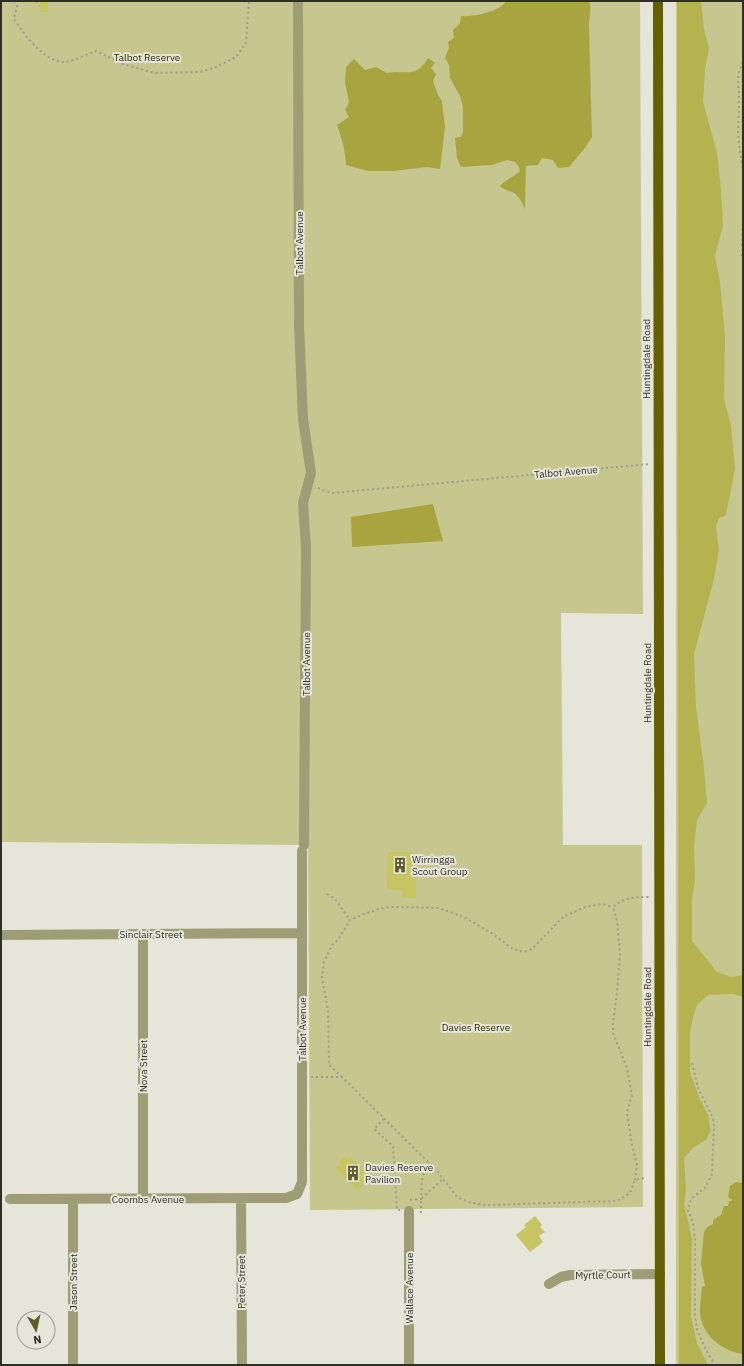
<svg xmlns="http://www.w3.org/2000/svg" width="744" height="1366" font-family="'IBM Plex Sans',sans-serif">
  <style>
    .green { fill: #c6c68f }
    .forest { fill: #b5b350 }
    .water { fill: #a8a541 }
    .building { fill: #c7c462 }
    .lines { fill: none; stroke-linecap: round; stroke-linejoin: round }
    .path { stroke: #9d9d94; stroke-width: 2; stroke-dasharray: 2 3; stroke-linecap: butt }
    .minor { stroke: #9d9d76; stroke-width: 10 }
    .major { stroke: #646100; stroke-width: 10 }
    .labels { text-anchor: middle; dominant-baseline: central; stroke-width: 4; stroke-linejoin: round; paint-order: stroke }
    .park-label { font-size: 10px; fill: #2d2b00; stroke: #e5e5d9 }
    .street-label { font-size: 10px; fill: #2f2f2a; stroke: #e5e5d9 }
    .poi-label { font-size: 10px; fill: #2f2f2a; stroke: #e5e5d9; text-anchor: start }
  </style>
  <rect width="100%" height="100%" fill="#e5e5d9"/>
  <path class="green" d="M1 1H640L643 614 561 613 563 845H642L643 1207 310 1210 308 845 1 842Z
    M676 1H743V1365H676Z"/>
  <path class="forest" d="M677 1H701L704 29 709 48 705 70 703 102 717 152 721 190 723 225 715 256 720 282 725 336 724 398 731 426 735 469 726 515 719 518 716 526 719 550 714 579 694 654 696 707 704 768 707 803 697 820 694 847 695 879 692 899V941L717 972 731 977 743 975V997L733 994 708 995 697 1005 693 1017 690 1033V1072L698 1095 708 1115 711 1130 706 1140 694 1147 684 1158 686 1190 684 1204 692 1238 691 1317 697 1343 708 1365H679Z"/>
  <path class="water" d="M506 1H589C592 9 589 16 589 25L592 137 585 148 569 167 558 168 553 160 542 158 538 165 526 166 525 209C522 203 520 197 514 193 508 190 506 191 500 186 506 179 514 177 520 171L519 167 515 162 507 160 492 165 461 167 457 158 455 138 461 137 463 131V107L460 96 450 78 449 65 445 58 449 48 448 42 454 38 453 30 460 23 461 16C473 17 500 12 506 1Z
    M428 58 435 63 431 68 436 74 433 81 438 95 442 101 445 127 440 169 427 167 393 171H368L346 165C345 150 342 138 337 125L349 117 345 110 349 102 345 82 346 67 354 59 365 70 376 67 387 73C406 69 415 80 428 58Z
    M433 504 443 541 352 547 351 517Z
    M736 1182 742 1183 743 1185V1354C722 1351 701 1335 700 1312 700 1304 701 1295 702 1287L705 1286 701 1263 704 1232 707 1227 713 1224V1220L721 1215 724 1206H728L729 1201H731L732 1200 728 1197 730 1186Z"/>
  <path class="building" d="M40 1H48V12H40Z
    M388 852H413L412 877H416V898H402V890L387 889Z
    M344 1156 348 1159 350 1157 371 1176 358 1190 335 1169 340 1164 338 1163Z
    M535 1216 542 1225 540 1227 545 1232 539 1236 543 1242 530 1252 516 1235 526 1227 524 1225Z"/>
  <g class="lines">
    <path class="path" d="M14 1 17 6 14 19C24 34 44 63 66 62 74 61 87 54 96 51L123 64 154 73 200 72 216 67 236 57 246 43 249 1
      M36 1 39 6
      M743 62 738 74 739 101 738 135 743 172
      M742 256 743 218
      M318 488 332 493 650 464
      M327 894 335 899 350 920
      M692 1063 698 1088 712 1116 714 1123 712 1174 706 1187 692 1198 689 1204 688 1211 693 1222 695 1240V1316L697 1330 706 1350 715 1365
      M311 1077H342L437 1171 457 1197 468 1202 485 1205 617 1201 630 1193 635 1180 645 1178
      M342 1077 329 1065 328 1010 322 978 324 962 332 945 338 940 350 920 364 914 379 909 390 907 438 908 464 917 493 934 513 949 524 952 532 949 563 917 585 907 602 904 613 907
      M384 1119 374 1129 393 1146 397 1210H400
      M635 1180 637 1165 632 1145 627 1113 632 1095 627 1068 613 1033V1022L617 993 620 954 617 921 613 907C625 897 633 897 649 897
      M410 1200 421 1199C422 1187 420 1173 430 1163
      M421 1213V1199L444 1178"/>
    <path class="minor" d="M298 1 299 325 303 419 311 473 303 503 306 547 304 845
      M143 934V1199
      M1 935 302 933
      M10 1199 286 1198 297 1194 302 1182V851
      M73 1199V1365
      M241 1199 242 1365
      M409 1211V1365
      M549 1284 561 1277 570 1275 660 1274"/>
    <path class="major" d="M658 1 660 1365"/>
  </g>
  <defs>
    <symbol id="building-bare" viewBox="-9 -9 18 18"><path d="M-4-6H4V6H1V3H-1V6H-4ZM-2.5-4.3h1.7v1.8h-1.7ZM.8-4.3h1.7v1.8H.8ZM-2.5-1h1.7V.8h-1.7ZM.8-1h1.7V.8H.8Z" fill="#5e5d2a" stroke="#e5e5d9" stroke-width="2.5" paint-order="stroke"/></symbol>
  </defs>
  <g fill-rule="evenodd">
    <use href="#building-bare" x="389" y="854" width="22" height="22"/>
    <use href="#building-bare" x="342" y="1162" width="22" height="22"/>
  </g>
  <g class="labels">
    <g class="park-label">
      <text x="147" y="57">Talbot Reserve</text>
      <text x="476" y="1027">Davies Reserve</text>
    </g>
    <g class="street-label">
      <text transform="translate(299 243) rotate(-90)">Talbot Avenue</text>
      <text transform="translate(646 359) rotate(-90)">Huntingdale Road</text>
      <text transform="translate(566 472) rotate(-5)">Talbot Avenue</text>
      <text transform="translate(306 664) rotate(-90)">Talbot Avenue</text>
      <text transform="translate(647 683) rotate(-90)">Huntingdale Road</text>
      <text x="151" y="934">Sinclair Street</text>
      <text transform="translate(647 1007) rotate(-90)">Huntingdale Road</text>
      <text transform="translate(302 1029) rotate(-90)">Talbot Avenue</text>
      <text transform="translate(143 1066) rotate(-90)">Nova Street</text>
      <text x="148" y="1199">Coombs Avenue</text>
      <text transform="translate(603 1275) rotate(-1)">Myrtle Court</text>
      <text transform="translate(73 1282) rotate(-90)">Jason Street</text>
      <text transform="translate(241 1282) rotate(-90)">Peter Street</text>
      <text transform="translate(409 1288) rotate(-90)">Wallace Avenue</text>
    </g>
    <g class="poi-label">
      <text x="412" y="859">Wirringga<tspan x="412" dy="12">Scout Group</tspan></text>
      <text x="365" y="1167">Davies Reserve<tspan x="365" dy="12">Pavilion</tspan></text>
    </g>
  </g>
  <rect width="744" height="1366" fill="none" stroke="#2f2f2a" stroke-width="4"/>
  <g transform="translate(36 1330) rotate(171)"><circle r="19" fill="#e5e5d9" stroke="#9c9c93"/>
  <path d="M0-3L7 15L0 10L-7 15Z" fill="#5e5d2a"/>
  <text y="-6" font-size="11" font-weight="bold" text-anchor="middle" fill="#2f2f2a">N</text>
  </g>
</svg>
